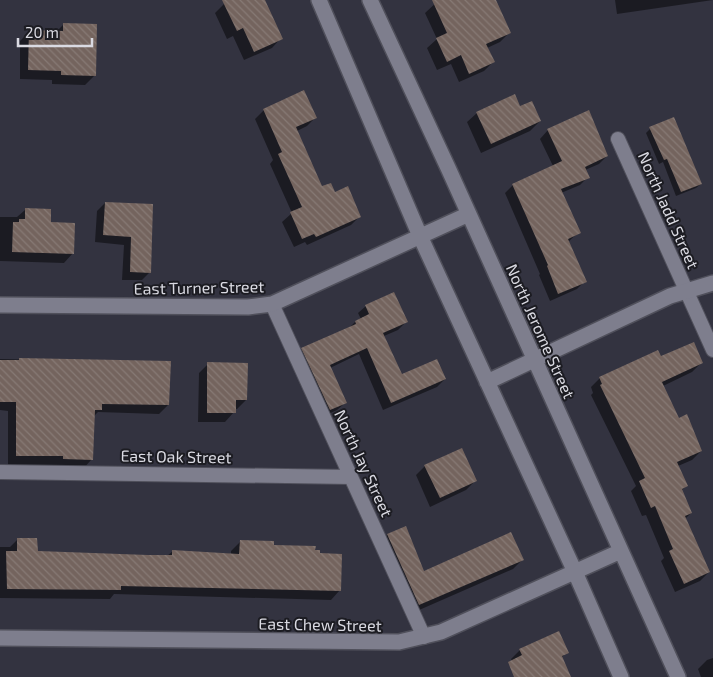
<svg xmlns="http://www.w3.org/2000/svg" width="713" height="677" font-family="'Exo 2',sans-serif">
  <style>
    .shadow { fill: #0007 }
    .building { fill: url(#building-back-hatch) }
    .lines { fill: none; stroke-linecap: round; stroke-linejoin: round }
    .lane-casing { stroke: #50505b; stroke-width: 16 }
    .street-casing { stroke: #50505b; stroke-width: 18 }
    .lane { stroke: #7e7e8d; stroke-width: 14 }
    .street { stroke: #7e7e8d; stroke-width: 15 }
    .labels { text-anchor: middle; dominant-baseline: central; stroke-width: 4; stroke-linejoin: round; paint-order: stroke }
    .street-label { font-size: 16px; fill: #dadae2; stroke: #1c1c22 }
  </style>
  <defs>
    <pattern id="building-back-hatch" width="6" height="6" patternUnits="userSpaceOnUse" patternTransform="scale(1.25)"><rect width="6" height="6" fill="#74645e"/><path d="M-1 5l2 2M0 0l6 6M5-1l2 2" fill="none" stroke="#877a75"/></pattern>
  </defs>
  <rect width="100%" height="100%" fill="#333340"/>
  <path class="shadow" d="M233 0H264L281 38 272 48 244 60 233 36 227 39 215 13 224 4Z
    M439 0H495L509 33 500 42 487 48 493 62 484 71 459 82 451 64 437 70 427 48 437 39 425 13Z
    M615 0H713L617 14Z
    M64 24 94 76 85 85 52 84V80L20 79V41L30 31 56 32Z
    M519 108 540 121 530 131 481 153 467 122 477 113Z
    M264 110 315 118 307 126 297 131 322 188 334 194 360 216 351 225 307 245 305 242 294 247 282 222 292 213 270 164 273 160 255 119Z
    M650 129 701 184 696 188 676 196 663 162 659 164 646 133Z
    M548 130 607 156 599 164 585 170 588 177 580 185 561 193 579 232 568 242 585 281 577 289 550 301 539 275 540 274 505 193 513 185 553 166 540 139Z
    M105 203 152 205 150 272 142 280H122L124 245 95 242 97 211Z
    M25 210 50 224 73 253 64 263 0 261V217H17Z
    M366 306 406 322 398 330 384 336 401 375 445 379 437 387 383 410 359 354 330 368 345 403 337 410 322 417 294 356 302 349 349 328 355 322 361 319 358 313Z
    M660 357 701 363 692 372 663 386 679 420 701 451 692 460 678 466 686 486 681 491 691 513 685 519 709 572 700 581 675 592 661 561 664 558 646 515 642 516 631 491 636 486 591 395 593 393 591 387 600 378Z
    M0 359 170 362 168 405 159 414 98 412 93 417 91 460 83 469 55 468V465H8V411L0 410Z
    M208 364 246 400 237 409H235L234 412 225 422H198L199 373Z
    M425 466 476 480 466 490 430 507 416 475Z
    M405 528 424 573 522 560 513 569 410 614 378 544 387 535Z
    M17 540 36 552 167 556 173 551 231 554V551L240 542 314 551 340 590 331 600 114 594 110 599 0 598V547H10Z
    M520 650 567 652 561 658 570 677H520L511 659Z
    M713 658V677H701L698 669 707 660Z"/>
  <path class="building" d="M222 0H265L283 39 254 52 243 28 237 31Z
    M432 0H496L511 33 486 44 495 62 469 74 461 55 447 62 436 38 447 33Z
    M63 23 97 24 96 76 61 75V71L28 70 29 30 63 31Z
    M304 90 317 118 296 127 322 186 331 183 335 192 348 186 361 217 316 237 314 234 302 239 290 212 302 207 278 154 282 152 263 109Z
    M515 94 520 106 532 101 541 121 491 144 476 112Z
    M589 110 608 156 585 167 590 178 561 189 581 233 568 239 587 282 558 294 547 266 548 265 512 184 562 161 547 129Z
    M674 117 702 184 681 192 667 159 664 160 649 127Z
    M105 202 153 204 151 273 130 272 131 237 103 235Z
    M25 208 51 209V222L75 223 74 254 12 252 13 222H19V219H25Z
    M394 292 408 322 383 333 402 374 437 359 446 379 391 403 367 348 330 365 347 403 330 410 301 348 356 324 355 321 369 314 365 305Z
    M694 342 703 363 662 382 679 418 687 414 702 451 677 462 688 486 682 489 692 513 685 516 710 572 684 584 669 551 673 549 655 506 651 508 639 481 645 478 600 385 602 384 599 377 658 350 661 356Z
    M19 358 171 361 169 405 102 404V410H95L93 460 63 459V456H16V402H0V360H19Z
    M207 362 248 363 247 400H236V413H207Z
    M462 448 477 481 440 498 424 465Z
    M406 526 424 571 511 532 524 560 419 605 387 534Z
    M17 538H37L38 551 148 555H172V550L239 554 240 540 274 541V545L316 546 315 550H320V553L342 554 341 591 121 586V590L7 589 6 551H17Z
    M559 631 569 653 562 656 571 677H514L508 662 522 655 519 649Z"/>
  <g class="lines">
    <defs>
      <path id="lane" d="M618 139 713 350
        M272 304 424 637
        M0 472 351 477"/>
      <path id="street" d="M319 0 420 236 575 572 621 677
        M370 0 449 170 678 677
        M0 305 248 307 272 304 469 214
        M487 382 670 296 713 283
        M0 638 399 642 441 632 621 551"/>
    </defs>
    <use href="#lane" class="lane-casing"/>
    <use href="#street" class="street-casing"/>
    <use href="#lane" class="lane"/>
    <use href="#street" class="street"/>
  </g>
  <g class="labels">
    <g class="street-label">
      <text transform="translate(669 210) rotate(66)">North Jadd Street</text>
      <text transform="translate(199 287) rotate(-1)">East Turner Street</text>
      <text transform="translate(541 331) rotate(66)">North Jerome Street</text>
      <text transform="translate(176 456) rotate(1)">East Oak Street</text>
      <text transform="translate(364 463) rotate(65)">North Jay Street</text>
      <text transform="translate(320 624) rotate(1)">East Chew Street</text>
    </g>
  </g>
  <path d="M18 38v8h74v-8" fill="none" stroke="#dadae2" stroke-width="2.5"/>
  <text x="25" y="38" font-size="15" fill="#dadae2" stroke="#1c1c22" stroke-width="4" paint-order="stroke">20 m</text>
</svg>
